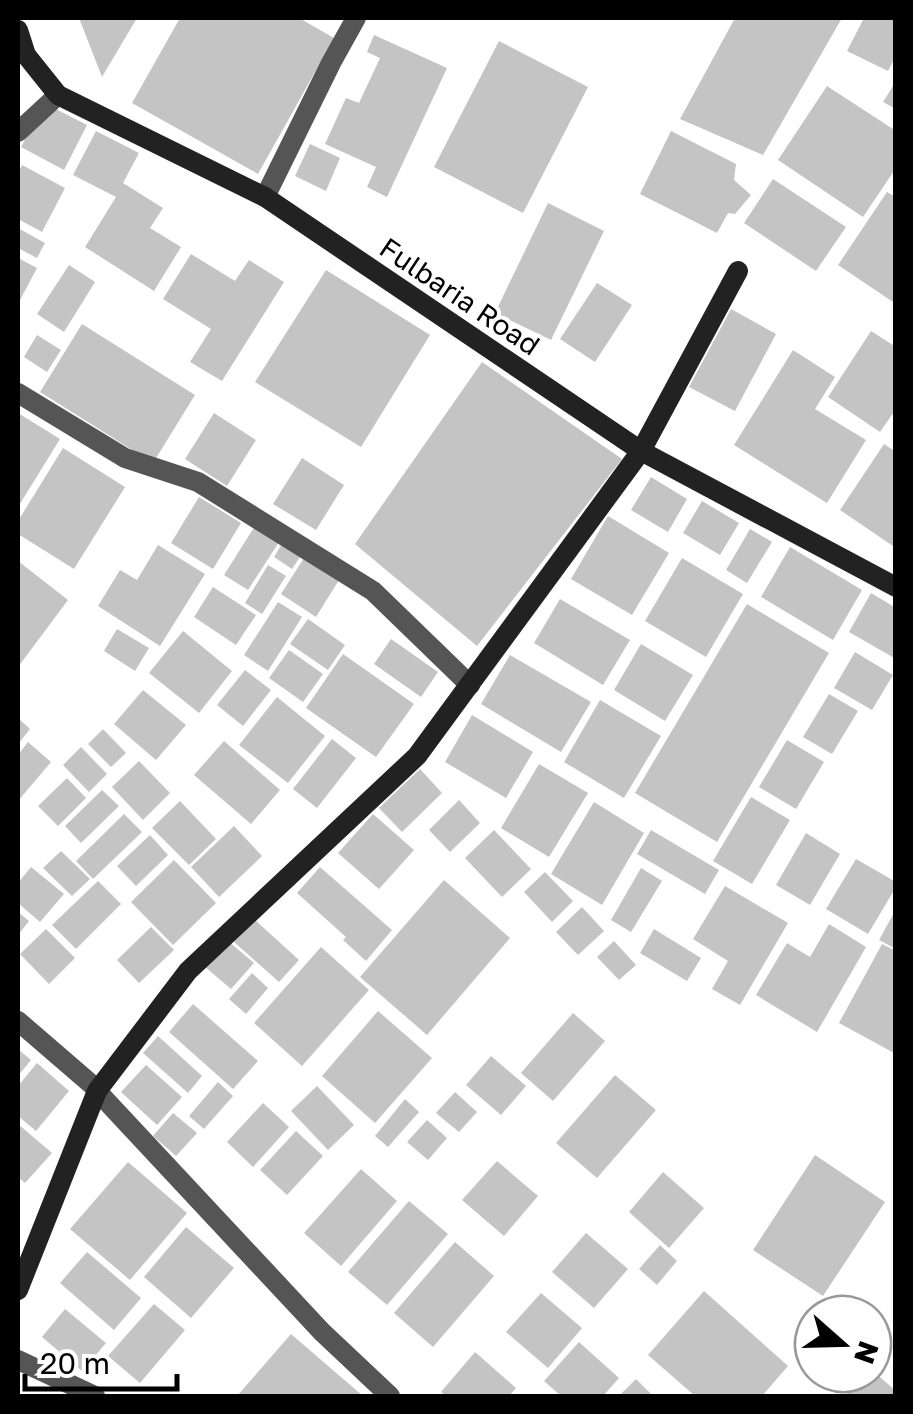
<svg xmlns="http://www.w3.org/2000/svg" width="913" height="1414" font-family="'Golos Text',sans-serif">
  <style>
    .building { fill: #c4c4c4 }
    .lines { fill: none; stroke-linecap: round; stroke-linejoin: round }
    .street { stroke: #555; stroke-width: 20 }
    .secondary { stroke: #222; stroke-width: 20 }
    .labels { text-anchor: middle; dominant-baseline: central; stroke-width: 8; stroke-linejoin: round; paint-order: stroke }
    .street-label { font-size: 28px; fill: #000; stroke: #fff }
  </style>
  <rect width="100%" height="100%" fill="#fff"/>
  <path class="building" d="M79 18H137L102 77Z
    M180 18H299L334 38 258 174 132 103Z
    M735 18H842L763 155 680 119Z
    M864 18H891L896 20V56L888 71 847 51Z
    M374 35 447 68 387 197 367 187 376 167 325 144 346 98 359 103 380 58 367 52Z
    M499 41 588 87 523 213 434 167Z
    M896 81V109L883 102Z
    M827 86 896 131V168L863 217 778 160Z
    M44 103 87 125 64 170 21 147Z
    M96 131 139 153 123 183 163 208 150 228 181 247 154 291 85 247 116 197 73 175Z
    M671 131 736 164 734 180 751 195 735 214 728 213 717 233 640 194Z
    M310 144 340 158 326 191 295 176Z
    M22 165 65 188 42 232 18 219V174Z
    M773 179 846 227 816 271 744 223Z
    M887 192 896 197V304L838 265Z
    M548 203 604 231 551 340 495 313Z
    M18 228 45 243 37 258 18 248Z
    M191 254 235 281 249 260 284 282 222 381 190 362 211 329 163 299Z
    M18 258 37 268 18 304Z
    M69 265 95 282 64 332 37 314Z
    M326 270 430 335 361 447 255 382Z
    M597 283 632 305 595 362 560 339Z
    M731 309 776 334 735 411 689 387Z
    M82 324 195 395 153 463 40 392Z
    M871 331 896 347V409L880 432 828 397Z
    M37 335 61 350 47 372 24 357Z
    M793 350 835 377 815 409 866 440 827 503 734 445Z
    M482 362 622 459 477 646 355 544Z
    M18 413 60 439 18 507Z
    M214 413 256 440 227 486 185 459Z
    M884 444 896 452V541L893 546 840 510Z
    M63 448 125 487 74 569 18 534V521Z
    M302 458 344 485 316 530 273 504Z
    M651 477 687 499 668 532 631 510Z
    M199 497 241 523 213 569 171 543Z
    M702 501 739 523 720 555 683 533Z
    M608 516 669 553 632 615 571 579Z
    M255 526 279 542 248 590 224 575Z
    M750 529 772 542 747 583 726 570Z
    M283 542 302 554 292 569 274 557Z
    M158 545 205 574 160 646 98 606 120 570 137 580Z
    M790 547 862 590 833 640 761 597Z
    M304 558 339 580 316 617 281 594Z
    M682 558 743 594 706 657 645 621Z
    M18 561 68 600 18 667Z
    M268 565 286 576 262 614 245 603Z
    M213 587 256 615 236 645 194 617Z
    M871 593 896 608V659L849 632Z
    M560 599 630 640 603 685 534 643Z
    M278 602 302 617 268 671 244 655Z
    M747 604 829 653 717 842 635 793Z
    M308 619 345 645 328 670 290 644Z
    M117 629 149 648 135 671 104 651Z
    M183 631 232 671 199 713 149 673Z
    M391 639 438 672 421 697 374 664Z
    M641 644 693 675 665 721 614 690Z
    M289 650 323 674 303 702 269 678Z
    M855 652 893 675 872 710 834 688Z
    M343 654 414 704 376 757 306 708Z
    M510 655 591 702 561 752 481 704Z
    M245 670 271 690 243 726 217 705Z
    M143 690 186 725 156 760 114 724Z
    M829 694 858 711 832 754 803 737Z
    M277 697 325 736 288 783 239 745Z
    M600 700 661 736 624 798 564 762Z
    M472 715 533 752 506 798 445 762Z
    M18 718 30 729 18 744Z
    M103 729 126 753 111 767 88 744Z
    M332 739 356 758 317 808 293 789Z
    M787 740 824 762 796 809 759 787Z
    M224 741 280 790 251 824 194 775Z
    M28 742 51 762 18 801V755Z
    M81 747 107 774 89 792 63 765Z
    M139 761 170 793 143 820 112 787Z
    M539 764 588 793 549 857 501 828Z
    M420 769 442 793 402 832 379 808Z
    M67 778 86 798 58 826 38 806Z
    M102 790 119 806 81 843 65 826Z
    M751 797 790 820 752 884 713 861Z
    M459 800 480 823 450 852 429 830Z
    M180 801 216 839 189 865 152 828Z
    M594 802 644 833 602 905 551 874Z
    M124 814 142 832 93 879 76 861Z
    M373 814 414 850 379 889 338 853Z
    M234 826 262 856 219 897 191 867Z
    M494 830 531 869 502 897 465 858Z
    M651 830 719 870 705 894 637 854Z
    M806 833 840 854 810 905 776 885Z
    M150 835 168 855 136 886 117 866Z
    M61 851 90 879 72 896 43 868Z
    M856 859 896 882V887L868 934 826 909Z
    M174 860 216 903 173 945 131 902Z
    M31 867 64 894 40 922 18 903V883Z
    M320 867 392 930 366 961 343 940 346 937 297 893Z
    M641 868 662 881 631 932 611 920Z
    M545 872 573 901 552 922 524 892Z
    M444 880 510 938 427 1035 360 977Z
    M98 881 121 904 76 949 52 925Z
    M725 886 788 923 740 1005 712 989 728 961 693 939Z
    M582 907 604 931 578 955 556 932Z
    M896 909V949L879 940Z
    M18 912 29 921 18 935Z
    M254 919 299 960 279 982 234 942Z
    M829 924 866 947 817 1032 756 995 787 943 810 957Z
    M151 927 174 950 139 983 117 960Z
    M46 929 75 958 49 984 20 954Z
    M654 929 701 958 687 981 640 953Z
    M227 940 254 963 231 989 204 966Z
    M614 941 636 965 619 980 597 957Z
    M882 944 896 951V1054L839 1023Z
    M321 947 369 990 302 1066 254 1023Z
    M252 973 268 988 246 1014 229 999Z
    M193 1004 258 1061 233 1089 169 1032Z
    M378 1011 432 1058 375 1123 322 1076Z
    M573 1013 605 1041 553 1101 521 1073Z
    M158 1036 202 1076 188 1093 143 1053Z
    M18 1049 31 1060 18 1076Z
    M491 1056 526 1086 501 1115 466 1085Z
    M37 1063 69 1091 36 1131 18 1116V1086Z
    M146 1065 182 1097 157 1125 121 1092Z
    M615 1075 656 1110 597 1178 556 1143Z
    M218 1082 233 1096 204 1129 189 1116Z
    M317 1086 354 1125 328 1150 291 1111Z
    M455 1092 477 1112 459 1132 436 1113Z
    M405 1099 419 1112 388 1147 375 1136Z
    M263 1103 289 1127 253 1167 227 1142Z
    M173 1113 197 1133 176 1156 153 1136Z
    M427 1120 447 1138 428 1160 407 1142Z
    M18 1124 52 1153 25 1183 18 1177Z
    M296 1131 323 1156 287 1195 260 1170Z
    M815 1155 885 1202 823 1296 753 1250Z
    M497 1161 538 1196 504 1236 462 1200Z
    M128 1162 187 1213 130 1280 70 1229Z
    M361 1169 397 1201 341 1266 304 1233Z
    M663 1172 704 1208 669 1248 629 1212Z
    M409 1201 448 1234 387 1305 348 1272Z
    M186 1227 234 1268 191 1318 144 1277Z
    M586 1233 628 1269 594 1308 552 1272Z
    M455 1242 494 1276 433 1347 394 1313Z
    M660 1245 677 1261 657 1285 639 1269Z
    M87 1252 141 1298 114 1330 60 1283Z
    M704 1291 788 1366 762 1396H695L648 1355Z
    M541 1293 582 1328 548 1368 506 1332Z
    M154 1304 185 1330 140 1383 108 1356Z
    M65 1309 106 1343 82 1371 42 1337Z
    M291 1334 363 1396H237Z
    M579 1342 619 1378 603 1396H561L544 1381Z
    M475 1352 516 1388 509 1396H446L441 1392Z
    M873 1371 896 1391V1396H845L865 1374H873Z
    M636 1379 653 1396H619Z"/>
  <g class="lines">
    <path class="street" d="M18 132 58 95
      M265 197 331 63 356 18
      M18 393 125 458 198 482 373 591 470 685
      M18 1021 98 1090
      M97 1091 322 1332 390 1396
      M18 1360 95 1396"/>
    <path class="secondary" d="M18 30 26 55 58 95 265 197 641 451 896 587
      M18 1290 97 1091 188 971 417 756 641 451 738 271"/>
  </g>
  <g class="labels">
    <g class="street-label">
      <text transform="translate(460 296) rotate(34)">Fulbaria Road</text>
    </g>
  </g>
  <rect width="913" height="1414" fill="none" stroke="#000000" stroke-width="40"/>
  <g transform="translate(843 1344) rotate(110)"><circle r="48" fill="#ffffff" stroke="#999999" stroke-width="2.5"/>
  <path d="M0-8L18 38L0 25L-18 38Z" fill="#000000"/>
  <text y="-15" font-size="28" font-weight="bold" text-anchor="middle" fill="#000000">N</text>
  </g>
  <path d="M25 1374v15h152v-15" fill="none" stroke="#000000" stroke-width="5"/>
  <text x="40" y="1374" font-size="30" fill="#000000" stroke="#ffffff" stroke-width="8" paint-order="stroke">20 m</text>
</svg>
